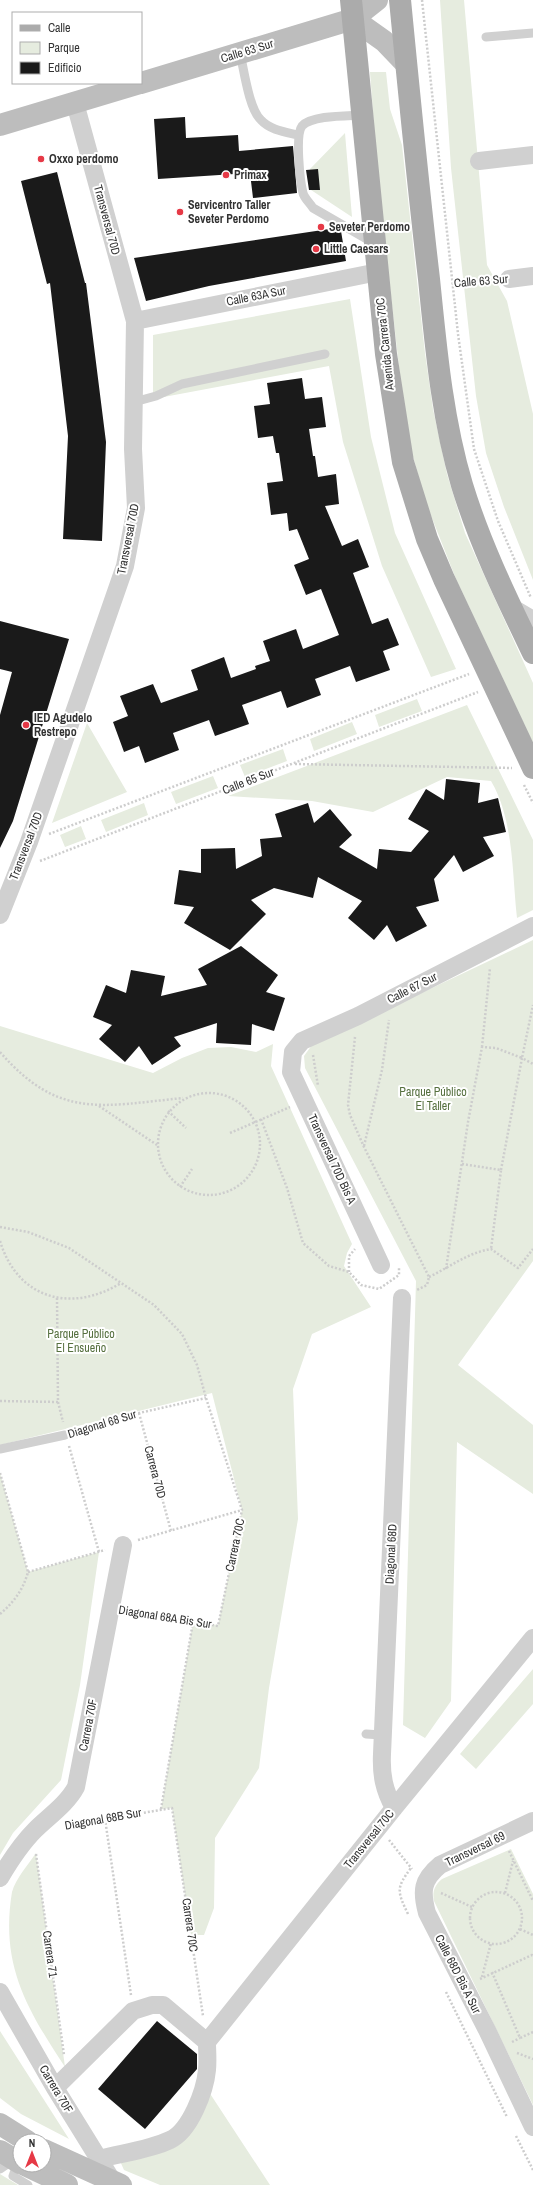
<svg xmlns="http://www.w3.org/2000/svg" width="533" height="2185" font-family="'Archivo Narrow',sans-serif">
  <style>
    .green { fill: #e6ecdf }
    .building { fill: #1a1a1a }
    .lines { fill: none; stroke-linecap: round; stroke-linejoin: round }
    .path { stroke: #cdcdcd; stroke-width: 2.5; stroke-dasharray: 2 2; stroke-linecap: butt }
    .lane { stroke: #d0d0d0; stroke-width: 9 }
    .street { stroke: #d0d0d0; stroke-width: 18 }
    .secondary { stroke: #bdbdbd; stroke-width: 22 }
    .primary { stroke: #ababab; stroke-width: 22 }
    .poi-dot { fill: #e63946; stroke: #fff; stroke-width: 1.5 }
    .labels { text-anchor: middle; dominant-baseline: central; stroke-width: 4; stroke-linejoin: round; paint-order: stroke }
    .street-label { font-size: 12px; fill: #333; stroke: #fff }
    .poi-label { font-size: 12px; font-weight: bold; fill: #333; stroke: #fff; text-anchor: start }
    .park-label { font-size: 12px; fill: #56703f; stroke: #fff }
  </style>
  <rect width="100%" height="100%" fill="#fff"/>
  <path class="green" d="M440 0H464L487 265 507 301 533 414V580L504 507 486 453 476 396 451 168Z
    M370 72H386L390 109 402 145 425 353 433 409 447 474 465 533 533 683V743L456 579 426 503 412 453 400 376 378 181Z
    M345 133 352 217 311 190 310 169Z
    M350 299 371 437 395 533 456 669 431 677 382 566 343 442 329 366 153 399V335Z
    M417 699 422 711 379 727 375 715Z
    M467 705 533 840V910L517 918C512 873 514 820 491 781L447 777 373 812 312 801 228 796Z
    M352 722 357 734 314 751 310 739Z
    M87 723 127 792 52 823Z
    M283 749 287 761 245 777 240 765Z
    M213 776 218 788 176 804 171 792Z
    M144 803 148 815 106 832 101 820Z
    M81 826 86 839 65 847 60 835Z
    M533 940V1261L458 1365 533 1425V1494L457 1442 451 1701 425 1738 403 1725 416 1281 305 1068 304 1056 312 1045Z
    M0 1026 153 1073 182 1058 208 1048 231 1047 256 1052 273 1044 271 1066 352 1244 347 1253 344 1266 371 1307 312 1334 293 1389 298 1519 269 1688 259 1768 215 1838 214 1908 204 1935H191L172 1808 161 1809 193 1622 218 1625 242 1510 212 1393 0 1445Z
    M0 1473 28 1572 99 1552 80 1685 61 1780 13 1833 0 1855Z
    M533 1669V1704L476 1769 460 1754Z
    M511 1849 533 1894V2105L434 1901C432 1891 435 1885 442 1879Z
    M36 1853 65 2067C27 2009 0 1965 12 1892 16 1878 28 1865 36 1853Z
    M0 2031 69 2139 21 2114 0 2098Z
    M207 2089 270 2185H160L124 2170 120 2161 152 2152Z
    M0 2174 18 2185H0Z"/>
  <path class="building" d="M185 117 186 138 238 135 239 151 293 146 297 193 253 198 250 173 158 179 154 119Z
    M318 169 320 190H309L306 170Z
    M57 172 85 283H86L106 442 102 541 63 539 68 436 50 283 47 284 21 181Z
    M336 228 341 231 346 261 209 286 146 301 134 258Z
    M302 378 305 399 322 397 326 427 309 429 313 456H315L318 477 336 474 339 504 325 506 342 546 358 539 369 567 353 573 372 624 388 618 399 645 383 651 390 670 356 682 350 666 315 679 321 695 287 708 281 691 242 705 249 724 215 736 209 720 173 733 179 750 145 763 139 746 124 752 113 722 128 716 120 696 153 684 161 703 198 690 191 670 224 657 231 678 256 669 255 666 270 661 263 641 296 629 303 649 339 635 321 589 306 595 294 565 309 559 297 529 289 531 287 513 271 515 267 483 283 481 279 453H276L273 436 258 438 254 406 270 404 267 383Z
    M0 621 69 639 13 821 0 848V715L12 672 0 669Z
    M446 779 480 783 478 803 498 798 506 832 483 837 494 856 463 872 454 855 434 879 439 901 416 907 427 926 396 942 387 925 374 940 348 918 362 901 318 877 313 898 274 888 251 900 266 914 230 950 184 923 194 907 174 904 179 870 201 873V849L235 848 236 869 262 856 260 839 282 837 275 814 308 803 314 823 330 809 352 835 339 847 377 869 379 849 411 852 429 831 408 819 426 789 444 800Z
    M241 946 278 975 266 992 285 998 274 1031 252 1024 251 1045 216 1043 217 1023 174 1037 181 1046 152 1065 139 1046 125 1062 99 1039 112 1025 93 1017 106 985 126 993 131 970 165 976 161 996 207 985 198 969Z
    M157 2021 197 2054V2069L145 2129 98 2089Z"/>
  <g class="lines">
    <path class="path" d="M422 0 458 334 474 449 498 521 531 598
      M452 284 493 280
      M295 764 512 768
      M524 785 533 803
      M49 834 469 674
      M40 861 478 692
      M355 1037 348 1105 350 1115 364 1147 429 1277 427 1285 417 1290
      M482 1047 490 968
      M0 1052C59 1120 102 1106 183 1098
      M313 1055 318 1086
      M158 1144a51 51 0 1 1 102 0a51 51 0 1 1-102 0Z
      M99 1106 157 1145
      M168 1111 186 1128
      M261 1119 287 1188 303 1243 329 1266 349 1272 361 1285 379 1289 399 1275V1268
      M230 1133 290 1107
      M364 1146 382 1070 389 1020
      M462 1164 501 1170 491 1249
      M501 1170 522 1058 533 1064
      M180 1187 192 1169
      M0 1227 28 1232 69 1248 154 1305 182 1334 197 1365 206 1398 242 1510 218 1626 128 1611
      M0 1241C18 1300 72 1313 121 1283
      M446 1269 468 1122 482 1047 496 1048 522 1058 533 1005
      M349 1272V1256L355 1249
      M429 1277C450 1267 467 1253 491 1249L518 1268 533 1249
      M57 1298 58 1402 63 1422
      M0 1401 58 1402
      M139 1413 171 1531
      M77 1432 139 1413 206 1398
      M69 1446 99 1552
      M0 1473 28 1572
      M138 1540 242 1510
      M28 1572 105 1550
      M0 1614C14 1602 23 1590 28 1572
      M161 1809 193 1622
      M105 1819 131 1995
      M65 1826 172 1808 203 2016
      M389 1840 412 1869
      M509 1851 533 1901
      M36 1854 64 2055
      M470 1918a26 26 0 1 1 52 0a26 26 0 1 1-52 0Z
      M441 1893 472 1907
      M505 1893 513 1861
      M408 1914C397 1891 396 1888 411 1868
      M520 1929 533 1935
      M492 1972 520 2038 533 2032
      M482 1977 491 1943
      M480 1979 532 1955 533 1957
      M446 1992 507 2117
      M512 2042 520 2038
      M517 2053 533 2059
      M516 2136 533 2170"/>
    <path class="lane" d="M486 37 533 33
      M240 53C244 70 249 109 261 120 270 130 285 132 298 135
      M362 115C348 116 312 115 302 126 295 135 300 181 303 193 304 198 310 203 313 208L372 242
      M134 402 156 396 182 384 325 354
      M0 1449 65 1435
      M366 1734 382 1735
      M18 2162 13 2176 28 2185
      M0 2169 13 2160"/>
    <path class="street" d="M479 161 533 155
      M509 279 533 276
      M135 321 378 272
      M511 607 533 620
      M0 915 29 842 125 566 136 508 133 449 135 321 75 103
      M381 1265 291 1072 293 1052 302 1041 358 1016 533 926
      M394 1808C384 1790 381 1775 382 1754L402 1298
      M533 1821 440 1865C422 1880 421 1891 427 1913L487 2030 533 2127
      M0 1878C10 1861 21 1844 35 1830 48 1817 67 1804 76 1787L123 1545
      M0 1992 55 2088 115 2185
      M207 2042 394 1808 533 1638
      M55 2088 133 2011 152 2005H163L207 2042
      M99 2159C122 2153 149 2150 170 2140 190 2131 205 2091 207 2070 208 2060 207 2051 207 2042"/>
    <path class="secondary" d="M353 19 384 41 406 64
      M141 83 353 19 377 0
      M0 125 140 83
      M0 2124 27 2141
      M44 2150 121 2185
      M0 2151 20 2163
      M25 2165 67 2185"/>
    <path class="primary" d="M351 0 386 354 403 462 427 539 444 579 533 768
      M400 0C409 93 418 186 429 279 436 348 442 418 462 485 480 544 507 599 533 653"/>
  </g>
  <g class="poi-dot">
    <circle cx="41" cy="159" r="4"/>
    <circle cx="226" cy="175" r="4"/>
    <circle cx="180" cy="212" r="4"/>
    <circle cx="321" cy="227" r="4"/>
    <circle cx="316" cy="249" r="4"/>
    <circle cx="26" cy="725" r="4"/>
  </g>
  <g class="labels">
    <g class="street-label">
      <text transform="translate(247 51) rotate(-17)">Calle 63 Sur</text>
      <text transform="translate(107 220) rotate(75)">Transversal 70D</text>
      <text transform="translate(481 281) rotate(-5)">Calle 63 Sur</text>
      <text transform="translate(256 296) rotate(-11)">Calle 63A Sur</text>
      <text transform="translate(385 344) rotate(-96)">Avenida Carrera 70C</text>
      <text transform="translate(128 539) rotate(-79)">Transversal 70D</text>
      <text transform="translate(248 781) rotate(-21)">Calle 65 Sur</text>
      <text transform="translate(26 846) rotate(-69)">Transversal 70D</text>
      <text transform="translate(412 988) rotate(-27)">Calle 67 Sur</text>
      <text transform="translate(332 1159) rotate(65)">Transversal 70D Bis A</text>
      <text transform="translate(102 1424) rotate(-17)">Diagonal 68 Sur</text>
      <text transform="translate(155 1472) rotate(75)">Carrera 70D</text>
      <text transform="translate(235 1545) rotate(-78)">Carrera 70C</text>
      <text transform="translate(391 1554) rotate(-87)">Diagonal 68D</text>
      <text transform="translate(165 1617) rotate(9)">Diagonal 68A Bis Sur</text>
      <text transform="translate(88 1725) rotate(-79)">Carrera 70F</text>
      <text transform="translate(103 1819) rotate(-10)">Diagonal 68B Sur</text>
      <text transform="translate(369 1839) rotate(-51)">Transversal 70C</text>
      <text transform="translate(475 1849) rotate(-26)">Transversal 69</text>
      <text transform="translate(190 1925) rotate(82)">Carrera 70C</text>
      <text transform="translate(50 1954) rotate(82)">Carrera 71</text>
      <text transform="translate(458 1974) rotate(63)">Calle 68D Bis A Sur</text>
      <text transform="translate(56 2089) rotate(59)">Carrera 70F</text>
    </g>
    <g class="poi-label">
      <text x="49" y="159">Oxxo perdomo</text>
      <text x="234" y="175">Primax</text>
      <text x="188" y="205">Servicentro Taller<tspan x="188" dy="14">Seveter Perdomo</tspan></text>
      <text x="329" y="227">Seveter Perdomo</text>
      <text x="324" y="249">Little Caesars</text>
      <text x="34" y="718">IED Agudelo<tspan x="34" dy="14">Restrepo</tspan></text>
    </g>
    <g class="park-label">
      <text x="433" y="1092">Parque Público<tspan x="433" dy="14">El Taller</tspan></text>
      <text x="81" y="1334">Parque Público<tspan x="81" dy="14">El Ensueño</tspan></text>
    </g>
  </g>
  <rect x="12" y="12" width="130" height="72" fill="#ffffff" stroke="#adadad"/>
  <rect x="20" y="25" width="20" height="6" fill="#ababab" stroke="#adadad"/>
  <text x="48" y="32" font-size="12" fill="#333333">Calle</text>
  <rect x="20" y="42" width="20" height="12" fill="#e6ecdf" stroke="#adadad"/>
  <text x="48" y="52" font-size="12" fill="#333333">Parque</text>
  <rect x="20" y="62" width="20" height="12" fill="#1a1a1a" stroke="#adadad"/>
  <text x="48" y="72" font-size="12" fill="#333333">Edificio</text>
  <g transform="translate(32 2153)"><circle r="19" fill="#ffffff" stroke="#adadad"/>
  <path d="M0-3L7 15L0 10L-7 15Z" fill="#e63946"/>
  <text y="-6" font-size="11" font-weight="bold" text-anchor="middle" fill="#333333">N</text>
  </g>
</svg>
